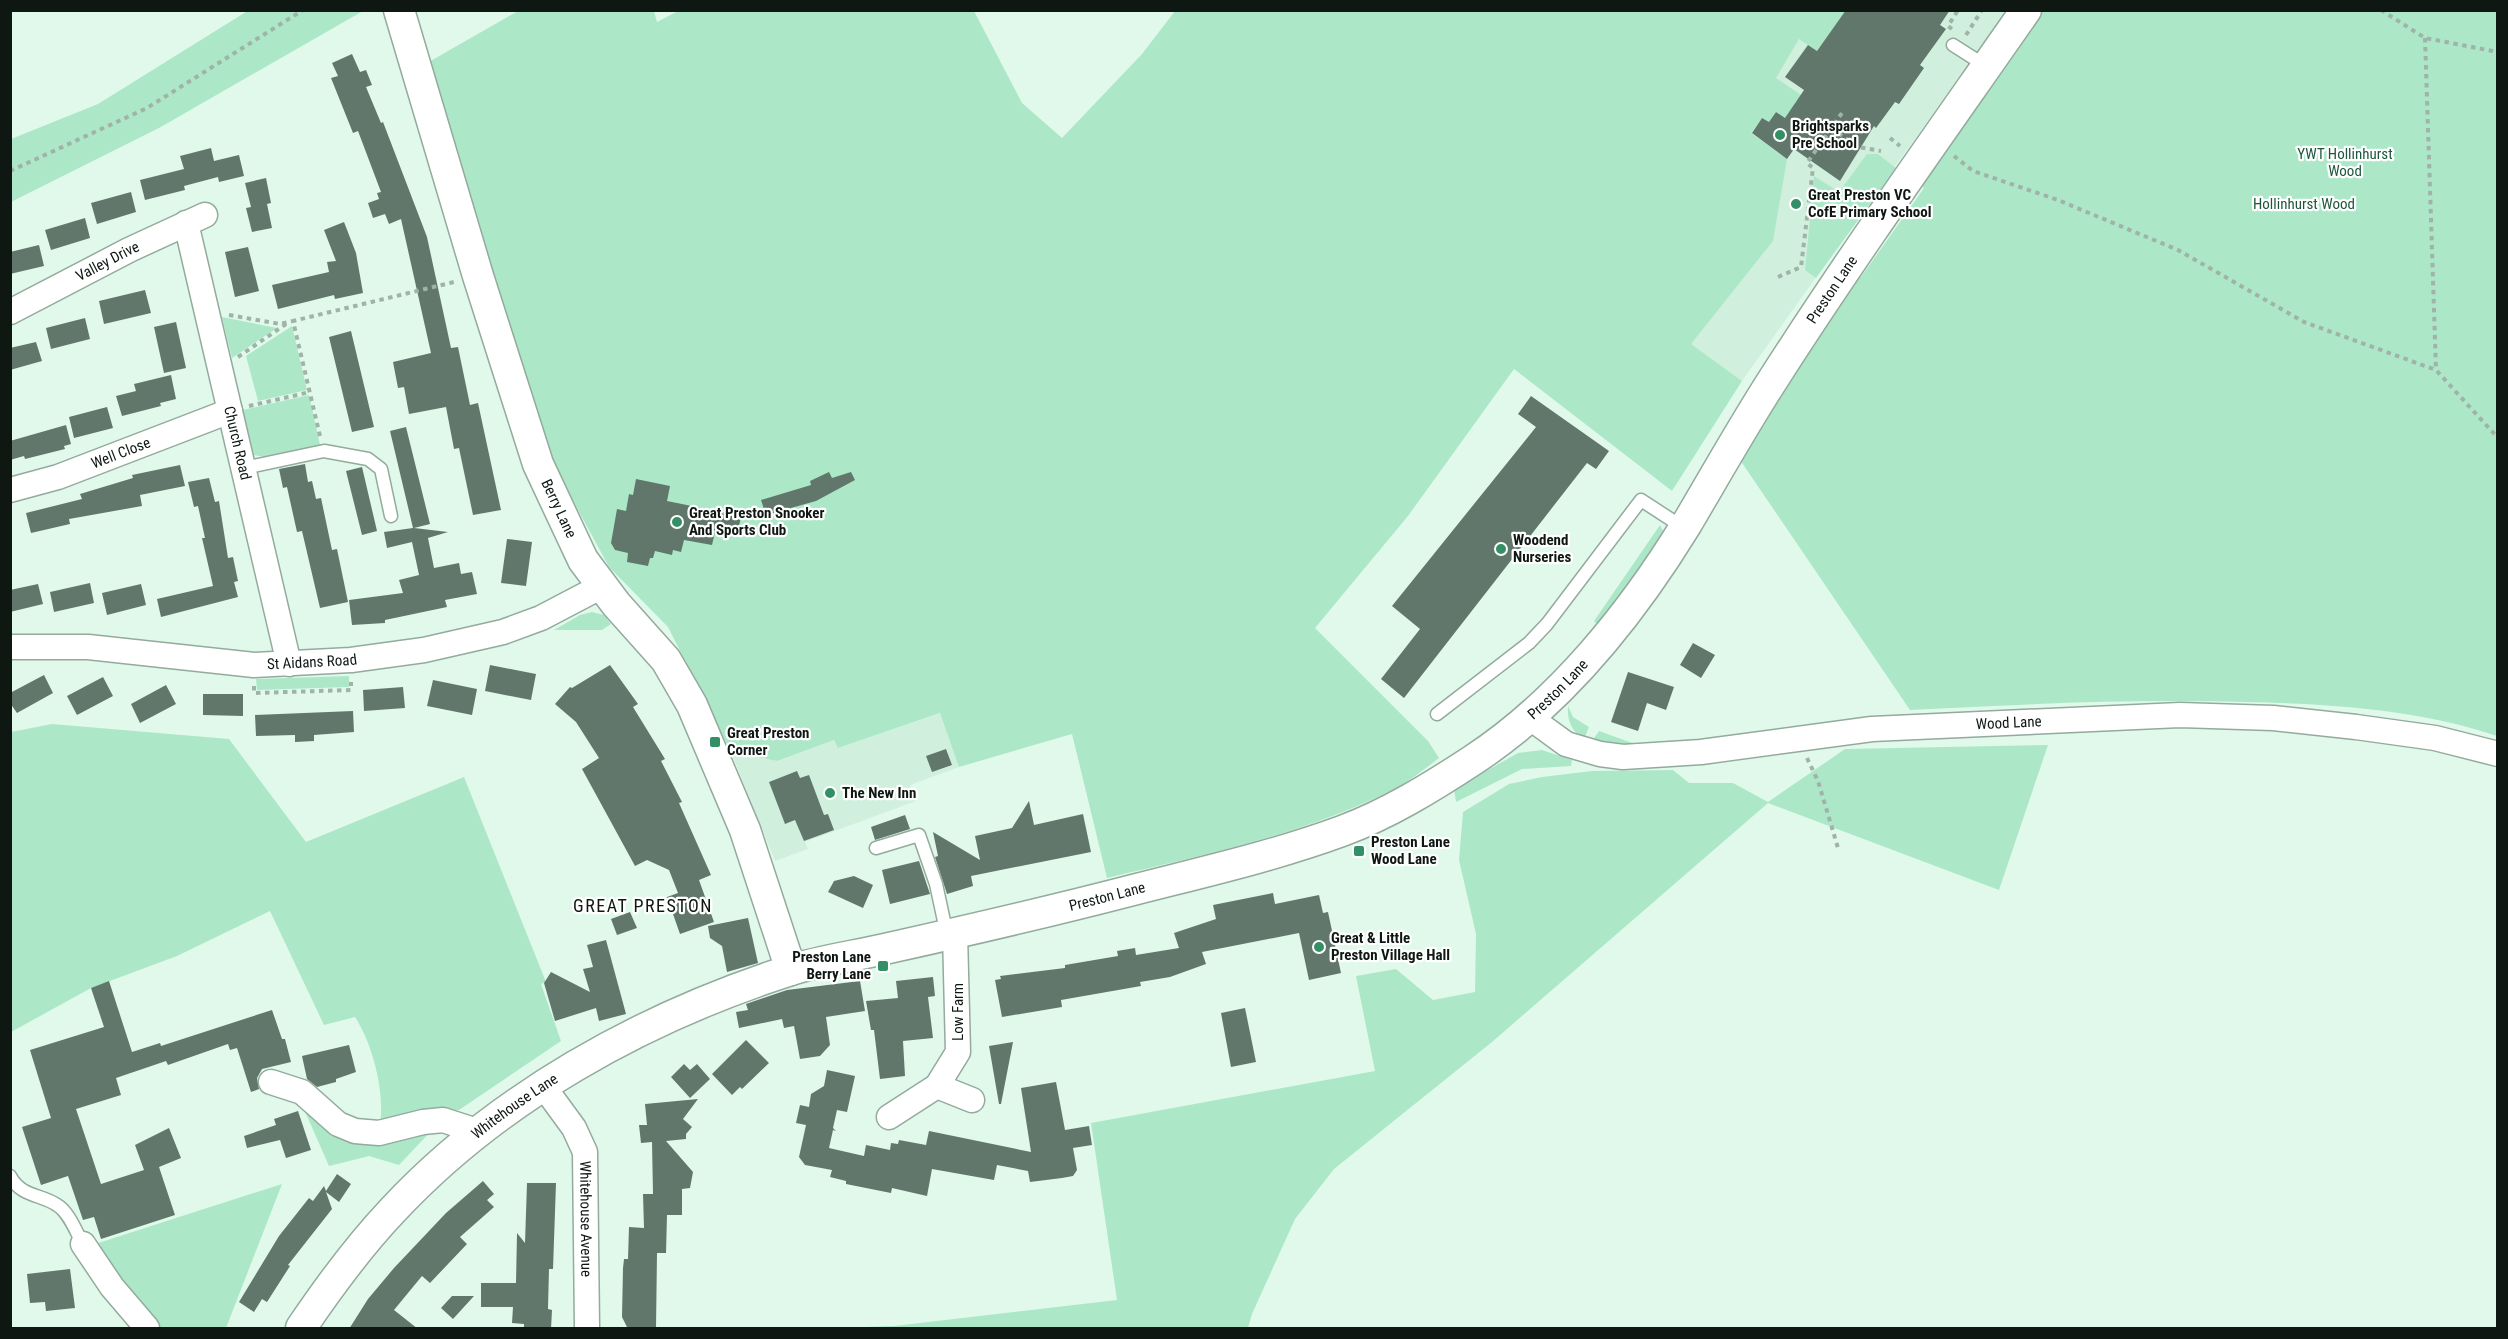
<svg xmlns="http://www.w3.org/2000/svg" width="2508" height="1339" font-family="'Roboto Condensed',sans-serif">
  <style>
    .built { fill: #d0f0dd }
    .green { fill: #ace8c8 }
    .building { fill: #61776b }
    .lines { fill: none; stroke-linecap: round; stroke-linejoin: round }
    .service-casing { stroke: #93aa9d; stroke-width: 15 }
    .minor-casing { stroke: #93aa9d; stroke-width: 27 }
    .tertiary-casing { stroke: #93aa9d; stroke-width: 33 }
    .path { stroke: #a0b3a8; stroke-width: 4; stroke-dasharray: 4.5 4.5; stroke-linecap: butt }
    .service { stroke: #fff; stroke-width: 12 }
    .minor { stroke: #fff; stroke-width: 24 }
    .tertiary { stroke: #fff; stroke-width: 30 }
    .poi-dot { fill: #338f66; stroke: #fff; stroke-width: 2 }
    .labels { text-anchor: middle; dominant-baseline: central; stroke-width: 4.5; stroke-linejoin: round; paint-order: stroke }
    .poi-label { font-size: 15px; font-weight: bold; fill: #0e1712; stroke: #fff; text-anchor: start }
    .park-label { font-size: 15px; fill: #1e563c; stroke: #fff }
    .street-label { font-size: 15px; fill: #0e1712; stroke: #fff }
    .quarter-label { font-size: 18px; letter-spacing: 1.5px; fill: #0e1712; stroke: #fff }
  </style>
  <rect width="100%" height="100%" fill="#e1f9eb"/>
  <path class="built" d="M1618 11H2006L1742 381 1691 345Z
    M941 713 959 767 910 785 916 801 805 842 808 849 775 861 731 752 777 761 834 740 838 748Z"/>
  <path class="green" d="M249 10 363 11 159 128 11 202V139L98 104Z
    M680 10 974 11 1022 103 1062 138 1142 54 1175 11H1846L1817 51 1799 39 1776 78 1801 95 1795 103 1806 133 1776 112 1769 122 1762 118 1751 133 1787 159 1773 241 1691 344 1742 381 1672 491 1514 369 1408 516 1315 628 1428 741 1439 758C1424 769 1408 783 1390 791 1301 835 1203 855 1107 878L1072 734 959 767 940 713 838 748 834 740 777 761 731 752 668 627 609 567 552 462 427 63 518 11H654L657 22Z
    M2039 11H2497V736C2418 709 2329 704 2246 702 2135 699 2022 704 1910 710L1738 457 1856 275 1861 277 1924 188 1913 183Z
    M1867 154H1878L1896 168 1816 278 1805 270 1814 176 1839 192Z
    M222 317 277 328 232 358Z
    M292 326 307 390 258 401 246 356Z
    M309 395 320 445 269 458 254 455 243 410Z
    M1660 525 1666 537 1606 624H1597L1594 621Z
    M592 612 604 615 611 624 602 630H554L580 615Z
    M349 676V687L257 690 256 679Z
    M1568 706 1573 717 1589 727 1584 739C1571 731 1567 720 1568 706Z
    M52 724 229 739 306 842 464 777 546 982 541 984 561 1041 459 1110 442 1111 380 1125C385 1092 373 1045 355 1017L324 1025 270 911 177 956 91 988 11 1032V732Z
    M1599 731 1638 745 1623 747 1592 741Z
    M2048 745 1999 890 1768 803 1492 1042 1334 1169 1295 1219 1252 1314 1248 1328H829L894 1326 1117 1300 1091 1123 1375 1071 1356 976 1396 969 1433 1000 1475 992 1476 934 1459 860 1463 812 1509 784 1542 777 1592 771 1673 770 1689 783H1733L1768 802 1845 749Z
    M1542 750 1572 760 1571 766 1522 769 1456 802 1454 789 1518 753Z
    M300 1100 335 1128 433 1129 399 1165 369 1156 329 1166Z
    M282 1184 226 1328H152L92 1245Z"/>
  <path class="building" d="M1846 10H1950L1940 25 1946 29 1920 65 1924 68 1899 104 1895 102 1876 128 1874 126 1840 181 1794 149 1787 159 1752 133 1762 118 1769 122 1776 112 1785 118 1804 90 1785 77 1808 45 1817 51Z
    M352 54 360 72 366 70 372 85 366 87 381 123 383 122 427 237 451 348 458 347 470 405 478 403 501 510 473 515 459 448 454 449 446 407 409 414 404 387 398 388 393 362 431 353 401 219 389 224 385 214 373 218 368 203 379 199 377 193 381 192 358 131 353 133 331 78 338 76 332 63Z
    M211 148 214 161 239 155 244 176 219 182 218 177 184 186 185 190 145 200 140 180 184 169 180 156Z
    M266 178 271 203 267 204 272 228 252 232 246 208 251 207 245 183Z
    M131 192 136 212 97 224 91 203Z
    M85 218 90 238 51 250 45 230Z
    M344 222 356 253 363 293 335 299 334 295 278 309 272 285 329 272 327 262 336 261 324 230Z
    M39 245 44 266 10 274V252Z
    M248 247 259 291 235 297 225 252Z
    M145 290 151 313 104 324 99 301Z
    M85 318 90 339 51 349 46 328Z
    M176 322 186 368 164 373 154 327Z
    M351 331 374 427 352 432 329 337Z
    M36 342 42 361 10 370V348Z
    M171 375 176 399 160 403 161 406 122 416 116 396 136 391 134 384Z
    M1531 396 1609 451 1596 469 1587 463 1404 698 1381 679 1420 629 1392 606 1536 427 1518 414Z
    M107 407 113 428 74 438 69 417Z
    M66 425 71 444 64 446 65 449 25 459 24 456 10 460V441Z
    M406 427 430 524 414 528 448 532 428 538 434 568 459 563 461 574 472 572 477 594 445 600 447 607 385 620V623L352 625 349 600 403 593 399 580 419 575 412 542 387 548 384 532 413 528 390 431Z
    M305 464 308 482 312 481 316 499 321 498 332 550 337 549 348 602 320 608 302 531 297 532 287 487 283 488 279 469Z
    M180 465 185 486 140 495 142 506 69 519 70 524 31 533 26 513 82 499 80 494 133 478 132 475Z
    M362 467 377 531 362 535 346 471Z
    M829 472 832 478 851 472 855 480 816 501 766 515 761 500 811 485 810 481Z
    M209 478 215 502 219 501 228 558 233 557 238 581 234 582 238 597 161 617 157 599 213 586 202 538H205L198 506 194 507 188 482Z
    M636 479 670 486 667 501 741 516 738 532 716 528 712 545 684 540 681 552 673 550 672 555 655 551 653 558H650L648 566 627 562 628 553 615 550 611 543 617 509 626 511 629 494 633 495Z
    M507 539 532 542 526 586 501 583Z
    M90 583 94 603 54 612 50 592Z
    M38 584 43 604 10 612V590Z
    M141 584 146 605 107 615 102 593Z
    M1693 643 1715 655 1701 678 1680 665Z
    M490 665 536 674 531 700 485 691Z
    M610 665 638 704 633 707 665 759 661 761 682 802 679 803 711 875 699 880 714 922 680 934 667 897 678 893 669 870 647 860 635 866 582 769 599 758 576 722 555 704 570 687 572 688Z
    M1628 672 1674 687 1666 710 1647 703 1638 731 1611 722Z
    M44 675 53 693 17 713 10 703V693Z
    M103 677 113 696 77 715 67 696Z
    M433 680 477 689 472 715 427 706Z
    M166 685 176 704 140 723 131 704Z
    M403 687 405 708 364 711 363 690Z
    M203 694H243V716L203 715Z
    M353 711 354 732 314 735V741L295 742V735L256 736 255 715Z
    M946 749 952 765 932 772 926 756Z
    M797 771 800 778 809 775 824 815 828 814 834 830 804 841 795 820 785 824 769 782Z
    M1029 801 1034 825 1083 814 1091 852 971 876 973 886 947 894 935 857 938 856 933 832 980 860 975 836 1012 828Z
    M905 815 910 829 875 840 871 827Z
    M919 861 930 894 890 904 882 870Z
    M854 876 873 885 863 908 828 892 834 881Z
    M1273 893 1275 904 1319 895 1323 913 1328 912 1341 973 1309 980 1299 933 1202 952 1206 964 1170 977 1140 982 1141 986 1061 1000 1062 1007 1002 1017 995 980 1001 979 1000 976 1065 968V965L1118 956 1117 951 1135 948 1136 955 1179 948 1174 933 1216 919 1213 905Z
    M630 912 637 928 617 935 611 919Z
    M748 918 758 963 727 972 722 946 710 938 708 926Z
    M606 940 626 1014 599 1021 596 1008 555 1021 544 983 551 972 590 992 583 969 593 967 587 945Z
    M933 977 935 996 928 997 933 1038 903 1041 905 1076 880 1079 874 1030H871L866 1001 898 998 896 981Z
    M109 981 132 1052 160 1043 161 1046 272 1010 282 1039H285L291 1062 262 1069 257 1078 259 1089 251 1092 237 1048 230 1050 228 1044 168 1065 166 1061 116 1078 121 1095 76 1109 101 1184 144 1170 135 1145 169 1128 181 1158 159 1167 175 1215 101 1239 94 1217 83 1220 68 1176 41 1185 22 1127 51 1118 30 1050 104 1027 91 988Z
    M860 981 865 1011 826 1017 830 1045 820 1056 800 1059 794 1026 784 1028 782 1019 739 1028 736 1012 748 1010 746 1004 787 990Z
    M1245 1008 1256 1062 1231 1067 1221 1013Z
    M746 1040 769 1063 742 1089 740 1087 732 1095 712 1074Z
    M1013 1042 1001 1104H999L989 1046Z
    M349 1045 356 1072 336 1079V1082L317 1087 307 1079 302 1056Z
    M684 1064 690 1070 697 1064 710 1079 690 1098 671 1077Z
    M827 1070 855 1076 847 1112 837 1110 833 1128 836 1131 833 1130 829 1148 864 1156 866 1145 890 1150 891 1143 898 1144 899 1140 926 1145 929 1131 1031 1152 1021 1088 1056 1082 1065 1130 1089 1126 1092 1145 1073 1148 1077 1170 1073 1176 1062 1178 1030 1182 1028 1171 997 1165 994 1180 932 1169 927 1196 892 1188 891 1193 846 1184V1181L830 1177 832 1170 805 1165 799 1157 806 1125 796 1123 800 1105 809 1107 811 1094 824 1086Z
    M698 1099 683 1119 692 1127 686 1134V1139L666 1141 693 1172 690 1188 682 1189V1215H667L666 1253H657L656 1329H628L622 1317 623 1268 624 1259H628L629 1227 644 1228 643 1194H653L652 1142 641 1143 639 1125H647L645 1104Z
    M298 1111 311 1150 286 1158 280 1140 247 1148 244 1136 276 1125 274 1119Z
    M337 1174 351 1184 339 1202 326 1192 332 1209 288 1265 290 1266 267 1302 262 1299 254 1312 239 1302 279 1236 309 1198 313 1201 324 1186 326 1191Z
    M483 1181 494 1194 487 1200 494 1207 460 1237 467 1244 430 1283 422 1276 394 1310 418 1329H349L368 1299 394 1268 446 1213Z
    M527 1183H556L553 1269H549L548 1309 552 1310 551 1329H524V1324L512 1323 513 1307H481V1283H516L517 1233 525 1243Z
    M70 1269 75 1308 46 1311 45 1302 30 1303 27 1274Z
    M452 1296H474L453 1319 441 1308Z"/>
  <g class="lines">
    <defs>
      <path id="service" d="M1953 45 1986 66
        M244 468 324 451 368 459 381 469 391 516
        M1437 714 1529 643 1547 624 1641 500 1684 528
        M876 848 919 835 936 884 947 935
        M10 1176C21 1197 41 1194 57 1205 69 1212 76 1232 83 1244"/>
      <g id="minor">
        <path id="s1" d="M186 223 289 664"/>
        <path id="s2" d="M10 312 129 250 205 215"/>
        <path id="s3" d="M10 490 58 477 230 411"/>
        <path id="s4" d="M10 647H88L254 665 351 660 424 650 503 632 541 618 602 586"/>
        <path id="s5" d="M1529 717 1566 744 1600 754 1623 757 1701 752 1872 729 2180 715 2273 718 2356 727 2435 738 2498 754"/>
        <path d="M271 1082 302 1092 338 1124 355 1131 379 1133 423 1122 443 1120 480 1132"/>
        <path d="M937 1086 972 1100"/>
        <path id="s6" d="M544 1087 574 1128 585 1152 587 1328"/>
        <path d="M889 1117 937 1086 958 1052 955 933"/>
        <path d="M83 1244 112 1287 147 1328"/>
      </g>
      <g id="tertiary">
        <path id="s7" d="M399 10 478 276 538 464 583 560 616 604 666 660 692 705 745 830 791 970"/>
        <path id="s8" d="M301 1328C328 1288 358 1247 392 1211 497 1098 642 1018 788 971 821 960 856 956 889 948 970 930 1052 911 1133 890 1203 872 1274 856 1342 831 1388 814 1432 787 1473 760 1560 703 1632 613 1686 525 1715 476 1743 426 1774 378 1854 253 1941 132 2026 10"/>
      </g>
    </defs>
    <use href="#service" class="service-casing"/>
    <use href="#minor" class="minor-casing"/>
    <use href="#tertiary" class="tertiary-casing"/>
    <path class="path" d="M2381 10 2425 38 2498 52
      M1952 29 1948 26 1958 10
      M1966 35 1982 10
      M2425 38 2436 370
      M1831 128 1858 147 1881 151
      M1890 138 1900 146
      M1954 156 1973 171 2058 200 2178 250 2304 322 2436 370 2498 438
      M10 171 147 108 303 10
      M1778 277 1801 267 1813 168 1807 163 1844 110
      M229 315 280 324 293 321
      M238 357 286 324
      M249 406 310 392
      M320 436 293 321 454 282
      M254 686V693L351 690V682
      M1807 758 1818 781 1838 848"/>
    <use href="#service" class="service"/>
    <use href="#minor" class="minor"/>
    <use href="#tertiary" class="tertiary"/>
  </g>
  <g class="poi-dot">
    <circle cx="1780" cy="135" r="6"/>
    <circle cx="1796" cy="204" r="6"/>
    <circle cx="677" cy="522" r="6"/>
    <circle cx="1501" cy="549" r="6"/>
    <rect x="709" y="736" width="12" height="12" rx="3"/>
    <circle cx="830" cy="793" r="6"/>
    <rect x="1353" y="845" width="12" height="12" rx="3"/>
    <circle cx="1319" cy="947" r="6"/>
    <rect x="877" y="960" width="12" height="12" rx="3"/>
  </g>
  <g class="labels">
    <g class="poi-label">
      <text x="1792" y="126">Brightsparks<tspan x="1792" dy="17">Pre School</tspan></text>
      <text x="1808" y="195">Great Preston VC<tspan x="1808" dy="17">CofE Primary School</tspan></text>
      <text x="689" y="513">Great Preston Snooker<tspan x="689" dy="17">And Sports Club</tspan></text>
      <text x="1513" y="540">Woodend<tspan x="1513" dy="17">Nurseries</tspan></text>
      <text x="727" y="733">Great Preston<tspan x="727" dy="17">Corner</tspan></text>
      <text x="842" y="793">The New Inn</text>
      <text x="1371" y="842">Preston Lane<tspan x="1371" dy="17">Wood Lane</tspan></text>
      <text x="1331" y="938">Great &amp; Little<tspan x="1331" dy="17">Preston Village Hall</tspan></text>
      <text x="871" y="957" text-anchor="end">Preston Lane<tspan x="871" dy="17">Berry Lane</tspan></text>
    </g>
    <g class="park-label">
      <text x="2345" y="154">YWT Hollinhurst<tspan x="2345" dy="17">Wood</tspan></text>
      <text x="2304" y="204">Hollinhurst Wood</text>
    </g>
    <g class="street-label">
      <text stroke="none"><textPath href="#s2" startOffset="110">Valley Drive</textPath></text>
      <text stroke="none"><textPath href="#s8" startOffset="1934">Preston Lane</textPath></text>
      <text stroke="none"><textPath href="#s1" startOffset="226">Church Road</textPath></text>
      <text stroke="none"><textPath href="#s3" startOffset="117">Well Close</textPath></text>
      <text stroke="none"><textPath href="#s7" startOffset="524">Berry Lane</textPath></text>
      <text stroke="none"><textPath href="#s4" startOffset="303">St Aidans Road</textPath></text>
      <text stroke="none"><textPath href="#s8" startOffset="1448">Preston Lane</textPath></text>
      <text stroke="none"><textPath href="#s5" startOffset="492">Wood Lane</textPath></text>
      <text stroke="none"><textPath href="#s8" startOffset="944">Preston Lane</textPath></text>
      <text transform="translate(958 1012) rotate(-90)">Low Farm</text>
      <text stroke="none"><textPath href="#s8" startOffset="310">Whitehouse Lane</textPath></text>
      <text stroke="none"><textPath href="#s6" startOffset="144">Whitehouse Avenue</textPath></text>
    </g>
    <g class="quarter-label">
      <text x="643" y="905">GREAT PRESTON</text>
    </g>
  </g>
  <rect width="2508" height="1339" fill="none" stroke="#0e1712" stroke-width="24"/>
</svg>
